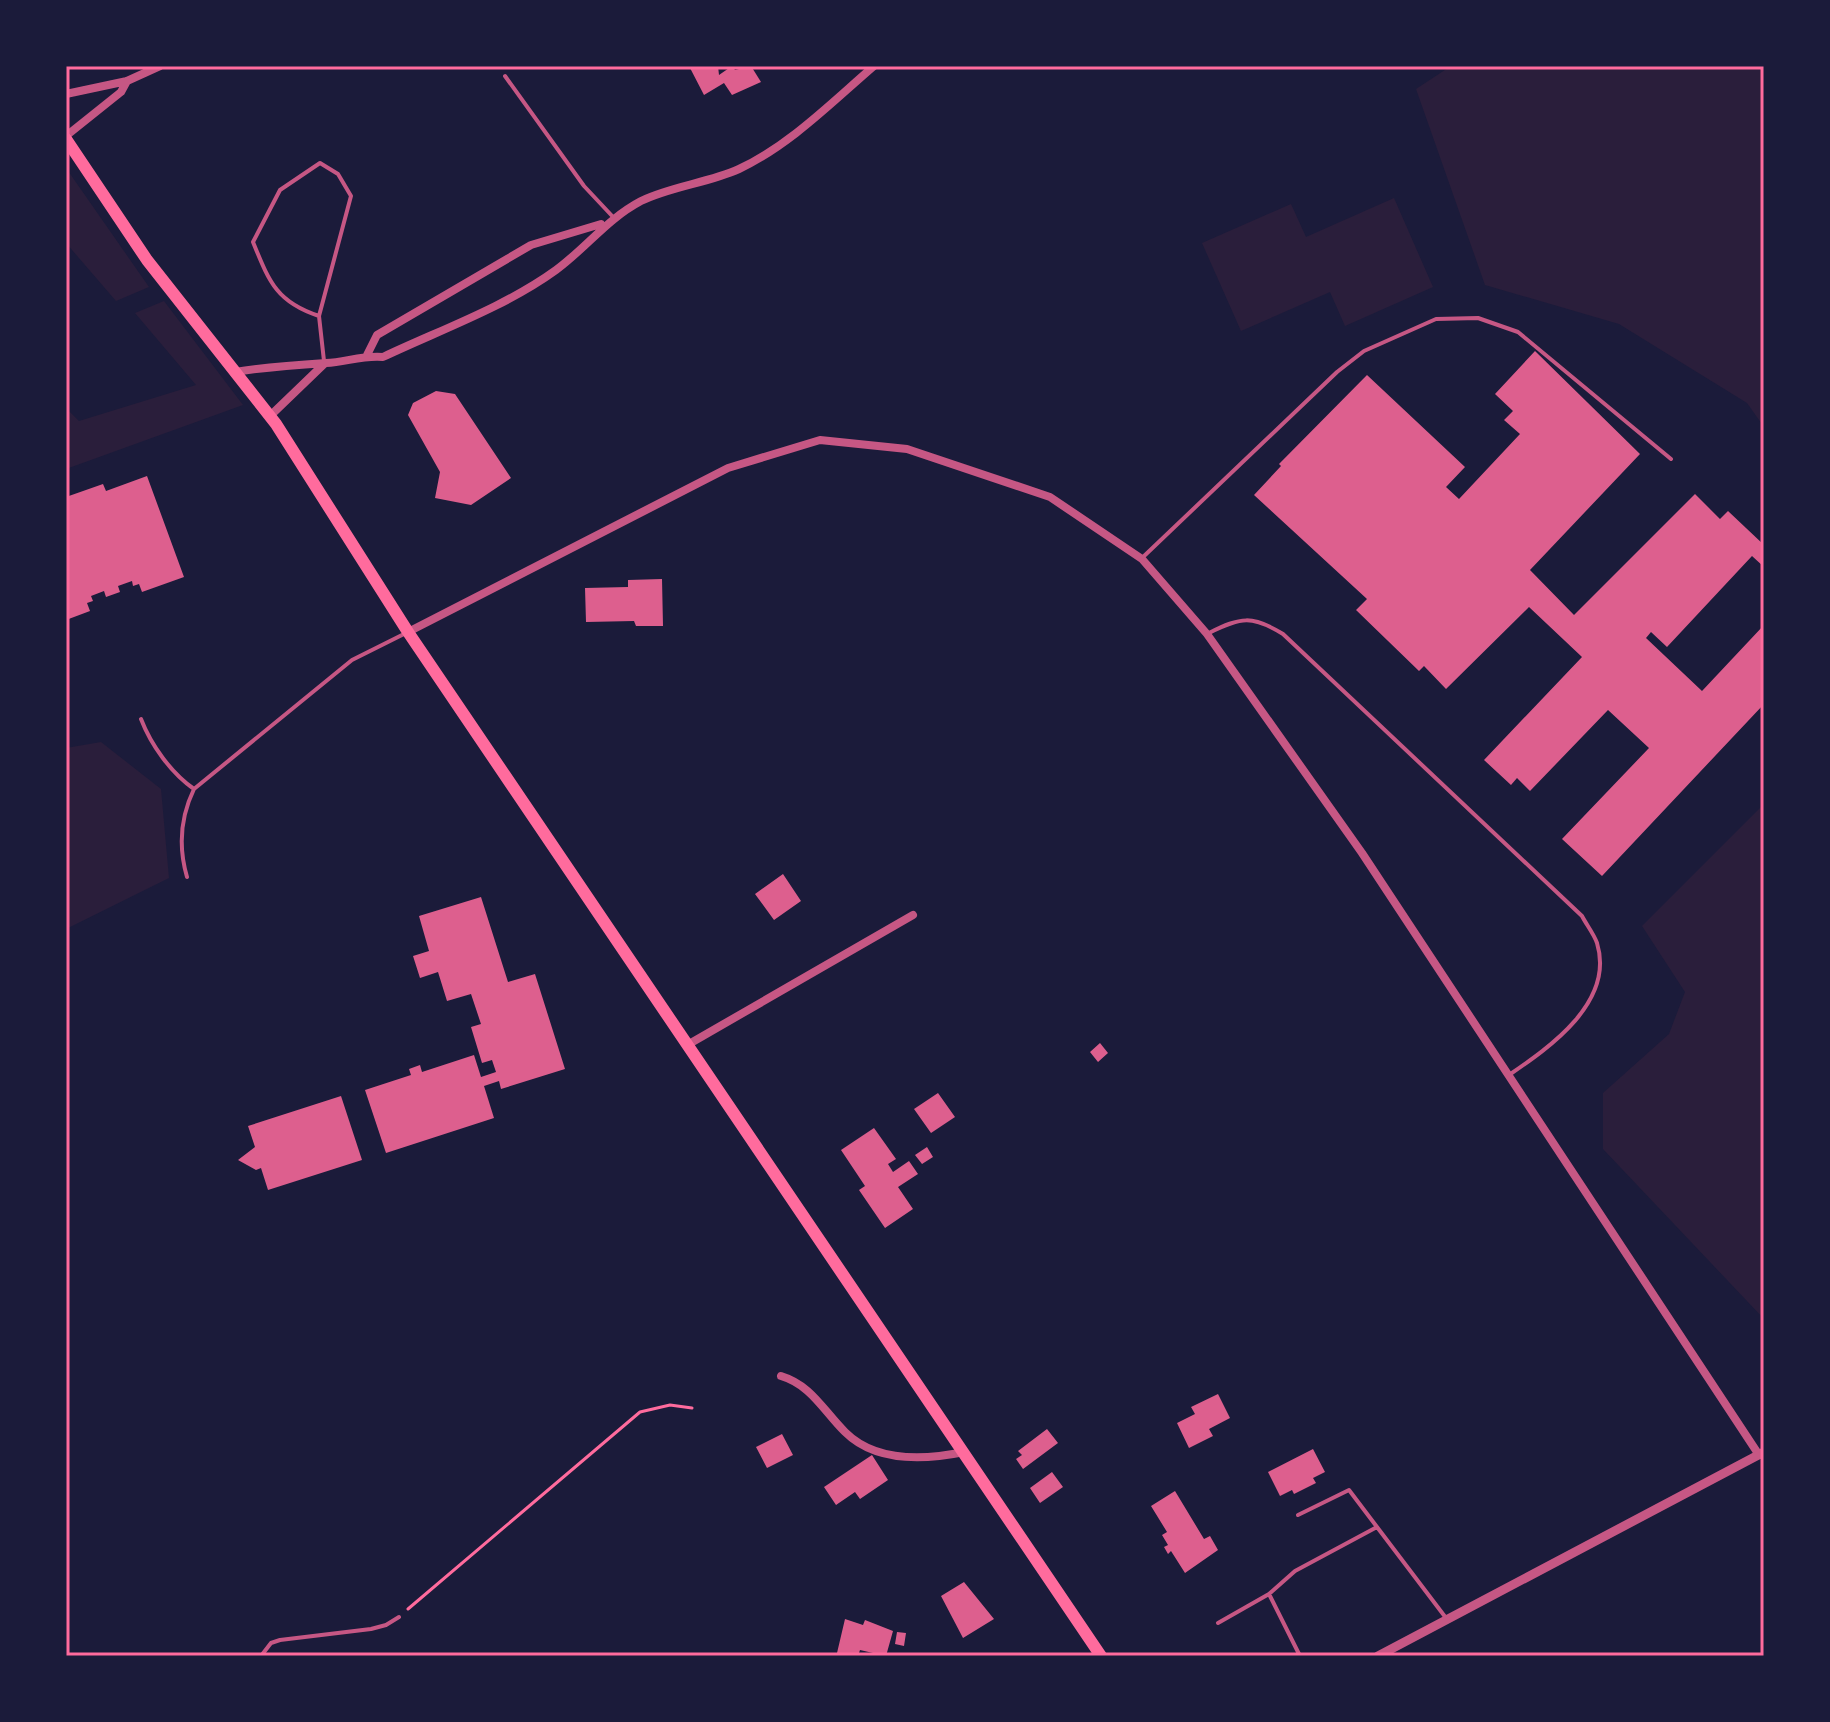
<svg xmlns="http://www.w3.org/2000/svg" width="1830" height="1722" font-family="'Space Grotesk',sans-serif">
  <style>
    .green { fill: #2a1e3b }
    .building { fill: #dd5f8e }
    .lines { fill: none; stroke-linecap: round; stroke-linejoin: round }
    .path { stroke: #ff6b9d; stroke-width: 3 }
    .service { stroke: #c65784; stroke-width: 4 }
    .minor { stroke: #c65784; stroke-width: 8 }
    .tertiary { stroke: #c65784; stroke-width: 9 }
    .primary { stroke: #ff6b9d; stroke-width: 12 }
    .neatline { fill: none; stroke: #ff6b9d; stroke-width: 3 }
  </style>
  <rect width="100%" height="100%" fill="#1b1b3a"/>
  <path class="green" d="M1451 66H1764V427L1747 403 1619 324 1485 285 1416 89Z
    M66 168 149 287 116 301 66 243Z
    M1394 198 1433 287 1345 326 1330 292 1241 331 1202 243 1291 204 1306 237Z
    M164 301 243 405 66 469V408L79 421 196 385 135 313Z
    M101 742 161 789 169 878 66 929V748Z
    M1764 804V1319L1603 1149V1093L1669 1034 1685 992 1642 926Z"/>
  <path class="building" d="M689 66H718L719 75 732 66 735 70 751 66 761 82 732 95 724 83 704 95Z
    M1535 351 1640 454 1530 570 1574 615 1695 494 1720 519 1728 511 1764 545V567L1752 556 1667 647 1651 632 1646 638 1702 691 1764 625V704L1602 876 1562 839 1649 748 1608 710 1530 791 1517 778 1511 785 1484 760 1582 657 1529 607 1446 689 1424 666 1419 671 1356 610 1367 599 1254 495 1281 466 1279 464 1367 375 1465 467 1446 487 1459 499 1520 434 1504 420 1513 411 1495 394Z
    M436 391 455 394 511 478 471 505 435 498 440 472 408 415 413 403Z
    M147 476 184 577 142 592 139 584 133 586 132 581 118 586 120 592 106 597 104 591 91 596 93 601 87 603 90 611 66 620V497L103 484 106 491Z
    M662 579 663 626H636L634 621 586 622 585 588 628 587V580Z
    M783 874 801 901 774 920 755 894Z
    M481 897 508 982 535 974 565 1069 501 1089 499 1081 484 1086 494 1118 386 1153 365 1090 411 1075 409 1069 420 1065 422 1072 474 1055 481 1077 496 1072 492 1060 482 1063 471 1027 481 1024 471 994 447 1001 438 972 420 978 413 956 429 951 419 916Z
    M1100 1043 1108 1053 1098 1062 1090 1052Z
    M938 1093 955 1117 931 1133 914 1109Z
    M341 1096 362 1160 268 1190 261 1168 256 1170 238 1160 255 1147 248 1126Z
    M874 1128 896 1159 888 1164 893 1172 909 1161 918 1174 898 1187 913 1209 885 1228 859 1190 865 1186 841 1150Z
    M927 1147 933 1157 922 1164 915 1155Z
    M1218 1394 1230 1418 1209 1429 1213 1436 1189 1448 1177 1423 1195 1414 1191 1407Z
    M1047 1429 1058 1443 1023 1469 1016 1459 1022 1455 1018 1451Z
    M782 1434 793 1455 767 1468 756 1447Z
    M1313 1449 1325 1472 1313 1478 1316 1483 1294 1494 1292 1490 1280 1496 1268 1472Z
    M872 1455 888 1480 860 1499 855 1492 836 1505 824 1487Z
    M1052 1472 1063 1487 1040 1503 1030 1488Z
    M1175 1491 1204 1539 1210 1536 1218 1550 1185 1573 1171 1551 1168 1554 1164 1547 1168 1545 1162 1535 1167 1532 1151 1506Z
    M964 1582 994 1619 963 1638 941 1596Z
    M845 1619 863 1625 865 1620 893 1631 886 1656 860 1650 858 1656 837 1653Z
    M897 1632 906 1633 904 1646 895 1644Z"/>
  <g class="lines">
    <path class="path" d="M408 1609 640 1412 670 1405 692 1408"/>
    <path class="service" d="M505 76 584 186 614 218
      M319 316C276 302 269 281 253 242L280 190 320 163 338 174 351 196 319 316 324 361
      M1142 558 1337 372 1364 351 1436 319 1478 318 1518 332 1671 459
      M1209 633C1241 617 1252 615 1283 634L1582 916C1586 924 1594 934 1597 943 1615 1002 1550 1047 1509 1075
      M141 719C151 745 171 773 194 789
      M187 877C178 846 180 818 194 789L352 660 406 633
      M1298 1515 1349 1490 1377 1527
      M1269 1594 1295 1571 1377 1527 1446 1618
      M1218 1623 1269 1594 1300 1656
      M261 1656 271 1643 280 1640 371 1629 386 1625 399 1617"/>
    <path class="minor" d="M66 94 127 81 160 66
      M66 136 121 92 127 81
      M367 355 377 335 531 245 601 224
      M235 372C266 367 295 365 326 363 346 362 363 355 383 357 440 330 505 307 556 270 587 247 607 219 641 201 672 186 708 183 739 169 790 145 832 102 874 66
      M270 416 324 364
      M408 632 728 468 820 440 907 449 1050 497 1142 559 1207 634 1362 853 1759 1455
      M689 1044 913 915
      M781 1376C811 1385 823 1410 845 1432 876 1463 925 1460 964 1452"/>
    <path class="tertiary" d="M1378 1656 1764 1452"/>
    <path class="primary" d="M66 139 147 260 276 424 408 632 1101 1656"/>
  </g>
  <rect width="1830" height="1722" fill="none" stroke="#1b1b3a" stroke-width="136"/>
  <rect x="68" y="68" width="1694" height="1586" class="neatline"/>
</svg>
